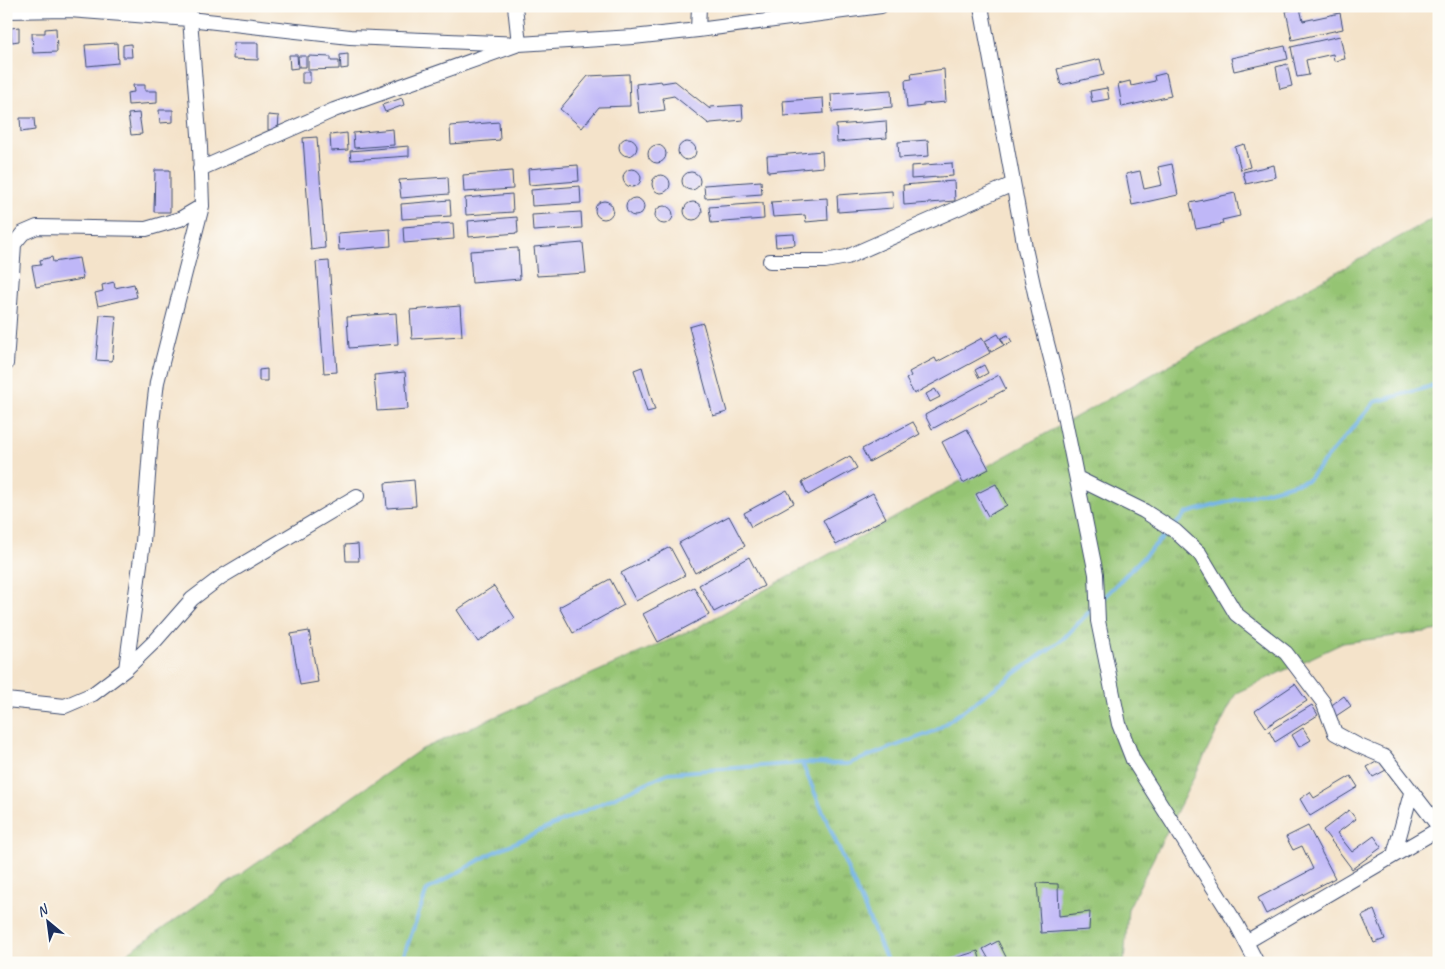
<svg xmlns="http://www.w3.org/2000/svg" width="1445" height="969" font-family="Caveat,sans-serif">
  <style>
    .grass { fill: url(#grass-tufts); stroke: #587a68 }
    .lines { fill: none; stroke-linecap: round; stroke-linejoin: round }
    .stream { stroke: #71b2e5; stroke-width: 4 }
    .building { fill: #bfb7f7 }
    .minor-casing { stroke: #3c4a6e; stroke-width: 16 }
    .minor { stroke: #fff; stroke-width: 14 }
  </style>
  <defs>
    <pattern id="grass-tufts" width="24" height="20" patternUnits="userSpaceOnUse" patternTransform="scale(1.25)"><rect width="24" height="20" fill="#95c473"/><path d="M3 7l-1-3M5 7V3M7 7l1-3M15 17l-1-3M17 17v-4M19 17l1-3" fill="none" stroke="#79a062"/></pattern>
  </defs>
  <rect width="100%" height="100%" fill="#fdfcf7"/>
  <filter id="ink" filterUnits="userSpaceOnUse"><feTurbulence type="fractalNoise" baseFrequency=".02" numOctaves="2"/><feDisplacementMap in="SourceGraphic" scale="10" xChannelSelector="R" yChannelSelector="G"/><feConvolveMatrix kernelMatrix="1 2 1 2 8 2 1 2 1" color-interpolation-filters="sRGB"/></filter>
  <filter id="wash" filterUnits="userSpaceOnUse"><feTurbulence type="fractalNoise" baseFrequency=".0096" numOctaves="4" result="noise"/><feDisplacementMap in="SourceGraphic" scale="20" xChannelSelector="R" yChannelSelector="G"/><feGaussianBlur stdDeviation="1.12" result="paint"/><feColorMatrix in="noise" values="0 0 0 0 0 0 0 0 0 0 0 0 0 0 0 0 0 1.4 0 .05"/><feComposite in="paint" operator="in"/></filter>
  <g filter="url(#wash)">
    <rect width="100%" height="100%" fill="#f4e3ca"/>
    <path class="grass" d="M1439 215V630L1343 643 1236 693 1128 909 1124 963H113L420 750 698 627Z"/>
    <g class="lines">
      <path class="stream" d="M1101 600 1187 513 1308 480 1375 402 1439 384
        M802 763 888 963
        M401 963 427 890 492 853 668 773 802 763 848 764 935 731 1063 639 1094 607"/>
    </g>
    <g id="blocks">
      <path class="building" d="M1300 8 1303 21 1340 13 1343 29 1292 40 1286 11Z
        M19 27V41L12 42 11 28Z
        M56 28 57 52 33 53 32 33H45V29Z
        M1340 36 1345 59 1334 61 1333 54 1306 60 1309 75 1297 77 1291 47Z
        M117 43 118 63 87 66 85 45Z
        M234 43H258V60L233 59Z
        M131 44 132 57H123V45Z
        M1285 46 1288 59 1234 71 1231 58Z
        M348 54V68L341 69 340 55Z
        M289 55H297L298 68 290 69Z
        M298 56H306V67H299Z
        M308 56 331 57V61H339V69L308 70Z
        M1100 59 1104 75 1061 85 1057 69Z
        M1287 64 1292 86 1280 89 1276 67Z
        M944 69 946 102 923 104V106L907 108 905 80 912 79 911 74Z
        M302 72H310V83H302Z
        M1166 73 1171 96 1122 107 1118 84 1130 81 1131 86 1155 81 1154 76Z
        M629 74 630 106 599 107 582 128 560 109 588 76Z
        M661 81 662 83 675 81 710 109V107L742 105 743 120 711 123 709 124 674 96 663 98 665 110 639 113 636 84Z
        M133 85H145V91H157V103L128 105 127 93 134 92Z
        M1107 88 1109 99 1092 102 1090 91Z
        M891 90 892 107 832 112 831 94Z
        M402 98 404 105 385 112 382 105Z
        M823 98 824 113 784 116 783 101Z
        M159 110H173V122L160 123Z
        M139 113 142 134 131 135 128 114Z
        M268 115 279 116 278 130H268Z
        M20 118H34L35 130 21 132Z
        M886 121 887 138 837 142 836 125Z
        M499 122 500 140 451 144 450 126Z
        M393 129 394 145 354 148 353 133Z
        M347 133 348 150 331 151 330 135Z
        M317 137 325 248 311 250 303 138Z
        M619 147a9 9 0 1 1 18 0a9 9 0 1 1-18 0Z
        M928 140 929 156 899 158 898 142Z
        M678 151a9 9 0 1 1 18 0a9 9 0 1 1-18 0Z
        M1244 144 1250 167 1241 170 1235 147Z
        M648 154a9 9 0 1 1 18 0a9 9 0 1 1-18 0Z
        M409 146V156L351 160 350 151Z
        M822 151 823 167 768 172 767 156Z
        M952 163 953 176 911 179V166Z
        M1172 164 1178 195 1132 205 1126 174 1140 171 1144 189 1162 185 1158 167Z
        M578 165 579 181 529 185 528 169Z
        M1274 165 1276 177 1246 184 1243 172Z
        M623 178a9 9 0 1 1 18 0a9 9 0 1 1-18 0Z
        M155 170H170V212H154Z
        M512 171 513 189 464 192 463 175Z
        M682 181a9 9 0 1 1 18 0a9 9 0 1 1-18 0Z
        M652 184a9 9 0 1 1 18 0a9 9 0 1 1-18 0Z
        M448 177 449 194 401 198 399 180Z
        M761 181 762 194 705 198 704 185Z
        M954 181 955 201 904 205 903 185Z
        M580 186 581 203 532 206 531 190Z
        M892 191 893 208 838 212 837 195Z
        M1235 193 1240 216 1222 220 1223 224 1196 229 1190 203Z
        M512 194 513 212 466 215 465 198Z
        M827 198 828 220 806 222 805 215 773 217 771 202Z
        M626 207a9 9 0 1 1 18 0a9 9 0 1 1-18 0Z
        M450 200 451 216 402 219 401 204Z
        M595 210a9 9 0 1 1 18 0a9 9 0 1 1-18 0Z
        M684 211a9 9 0 1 1 18 0a9 9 0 1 1-18 0Z
        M763 203 764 219 711 223 709 207Z
        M655 215a9 9 0 1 1 18 0a9 9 0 1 1-18 0Z
        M581 212 582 228 533 231 532 215Z
        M517 217 518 233 469 237 468 221Z
        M453 223 454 239 404 243 403 227Z
        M390 229 391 246 339 250 338 233Z
        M794 234 795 245 776 247 775 235Z
        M583 243 586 273 537 276 534 247Z
        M518 248 520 279 472 283 470 251Z
        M52 257 53 262 79 258 83 279 36 287 32 266 41 265 40 260Z
        M329 261 337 372 324 373 316 262Z
        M114 282 115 288 134 284 137 297 98 306 95 293 103 291 102 285Z
        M460 306 462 336 412 339 410 310Z
        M396 313 398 344 349 348 347 317Z
        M100 315 116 316 112 361 96 360Z
        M703 323 727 412 713 416 689 327Z
        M998 334 1004 345 991 352 985 341Z
        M1008 335 1012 342 1005 346 1001 338Z
        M982 338 990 353 914 394 906 379 911 376 909 372 935 358 937 362Z
        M984 365 988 373 979 378 975 370Z
        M642 367 655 410 647 412 634 370Z
        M267 369V381H259V370Z
        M405 372 408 409 377 411 374 375Z
        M999 375 1006 389 932 429 925 415Z
        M935 389 940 397 930 402 926 394Z
        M913 422 920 434 869 462 862 449Z
        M967 429 989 469 963 483 942 442Z
        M850 456 857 468 808 495 802 482Z
        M414 480 416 506 387 508 385 483Z
        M996 484 1007 505 988 516 976 494Z
        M787 490 794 503 751 527 744 513Z
        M873 493 886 518 836 545 823 520Z
        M729 516 745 546 695 573 679 543Z
        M358 544 359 561H346L345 545Z
        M670 547 685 575 636 601 621 573Z
        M749 557 764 586 714 612 699 585Z
        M610 579 624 605 573 633 559 607Z
        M494 586 515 618 478 642 457 610Z
        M694 587 709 615 658 642 643 614Z
        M309 631 318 682 300 685 291 634Z
        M1295 684 1307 701 1266 727 1255 711Z
        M1344 696 1351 706 1336 716 1329 707Z
        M1312 705 1318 715 1275 742 1269 731Z
        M1303 728 1311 740 1299 747 1292 735Z
        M1380 760 1386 770 1373 777 1367 767Z
        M1351 776 1358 787 1310 816 1300 799 1310 792 1314 798Z
        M1349 810 1356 819 1337 833 1352 852 1374 836 1382 847 1352 869 1323 830Z
        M1308 826 1335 878 1266 914 1258 898 1313 869 1302 846 1293 850 1286 837Z
        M1037 883 1058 884 1059 916 1090 912 1089 930 1041 933Z
        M1374 910 1385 939 1374 943 1362 916Z
        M998 941 1006 957 996 963H991L983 949Z
        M978 951 981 963H942V962Z"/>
    </g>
  </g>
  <g filter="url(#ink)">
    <use href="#blocks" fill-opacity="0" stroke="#3c4a6e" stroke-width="1"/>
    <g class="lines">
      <defs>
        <path id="minor" d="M981 6 1025 248 1040 316 1058 386 1096 574 1098 621 1119 724 1133 760 1237 925 1257 963
          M6 11 69 10 189 19 350 37 519 44 633 37 698 30 881 6
          M698 30 699 6
          M200 169 334 110 519 44 515 6
          M770 261H825L847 257 1013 184
          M6 364 14 244 23 233 37 227 146 229 180 219 202 206
          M1077 478 1144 511 1175 531 1200 554 1236 614 1286 653 1323 702 1335 733 1357 745 1385 757 1439 827
          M126 669 143 542 152 423 157 382 202 206 200 147 189 6
          M6 700 65 706 93 694 126 669 156 640 192 599 221 577 357 496
          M1394 855 1411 793
          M1246 942 1439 829"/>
      </defs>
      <use href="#minor" class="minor-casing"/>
      <use href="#minor" class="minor"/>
    </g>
  </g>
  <rect width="1445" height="969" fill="none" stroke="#fdfcf7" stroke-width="25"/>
  <g transform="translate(48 922) rotate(331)" stroke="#fdfcf7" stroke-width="4" paint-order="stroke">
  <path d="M0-4L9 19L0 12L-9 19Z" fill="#1b2f5e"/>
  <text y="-8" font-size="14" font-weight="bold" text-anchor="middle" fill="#1b2f5e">N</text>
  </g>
</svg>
